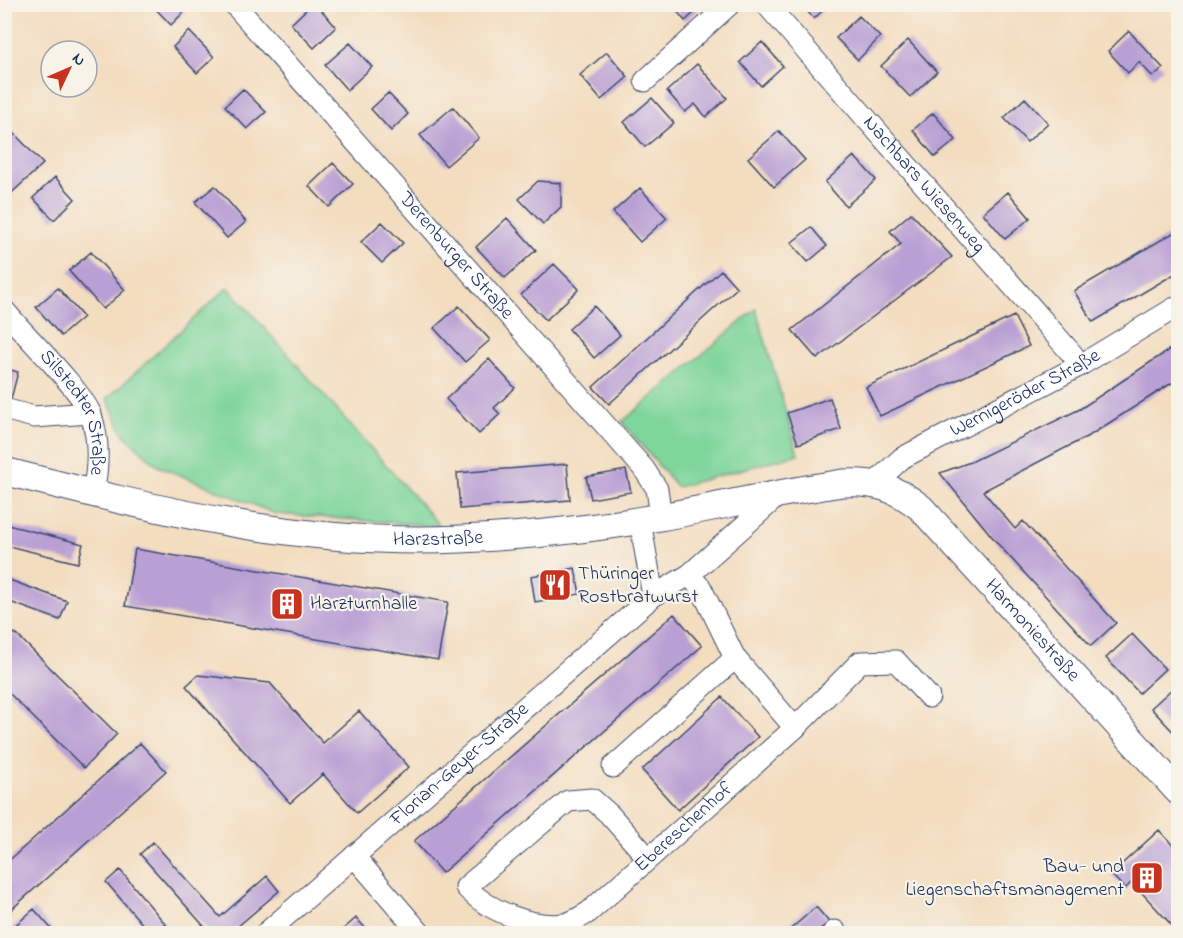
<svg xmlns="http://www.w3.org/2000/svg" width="1183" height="938" font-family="'Indie Flower',sans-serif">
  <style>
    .industrial { fill: #ccbed3 }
    .green { fill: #7fd69b; stroke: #4d827c; stroke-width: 1.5 }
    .building { fill: #b9a0d4 }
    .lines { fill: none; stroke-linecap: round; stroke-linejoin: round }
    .minor-casing { stroke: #3b496d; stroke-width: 23 }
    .major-casing { stroke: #3b496d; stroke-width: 29 }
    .minor { stroke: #fff; stroke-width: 21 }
    .major { stroke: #fff; stroke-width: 27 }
    .labels { text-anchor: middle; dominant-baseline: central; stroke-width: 4.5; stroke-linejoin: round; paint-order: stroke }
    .street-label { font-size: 20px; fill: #1b2f5e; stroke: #f7f3e8 }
    .poi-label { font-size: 20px; fill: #1b2f5e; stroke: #f7f3e8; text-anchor: start }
  </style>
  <rect width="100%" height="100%" fill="#f7f3e8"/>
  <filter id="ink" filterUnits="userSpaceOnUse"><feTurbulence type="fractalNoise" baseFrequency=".0167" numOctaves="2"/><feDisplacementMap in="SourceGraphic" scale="12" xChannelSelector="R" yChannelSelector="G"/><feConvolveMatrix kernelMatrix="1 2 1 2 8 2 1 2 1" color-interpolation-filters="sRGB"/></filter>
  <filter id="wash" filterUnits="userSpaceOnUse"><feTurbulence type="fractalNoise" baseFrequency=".008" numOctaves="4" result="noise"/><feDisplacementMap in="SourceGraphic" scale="24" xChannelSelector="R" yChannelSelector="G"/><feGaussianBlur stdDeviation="1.35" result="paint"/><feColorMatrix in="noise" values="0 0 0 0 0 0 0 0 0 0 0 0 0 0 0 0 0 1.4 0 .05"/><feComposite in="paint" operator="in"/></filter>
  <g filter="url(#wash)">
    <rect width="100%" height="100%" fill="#f3ddbf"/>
    <path class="industrial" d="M816 899 846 933 776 934Z"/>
    <path class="green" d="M228 287 440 526 276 514 158 466 124 435 107 399Z
      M756 309 798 454 677 487 622 422Z"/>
    <g id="blocks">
      <path class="building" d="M151 4H186L189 7 171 25Z
        M312 4H316L336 27 314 48 291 24Z
        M671 4H704L685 21Z
        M801 4H829L814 19Z
        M859 16 880 37 858 60 836 38Z
        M189 31 214 57 197 73 173 47Z
        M1129 31 1163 68 1153 77 1139 62 1128 73 1108 51Z
        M908 40 937 72 910 97 881 66Z
        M762 42 783 66 761 86 740 62Z
        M350 43 372 67 347 90 325 65Z
        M607 52 628 77 601 100 580 75Z
        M697 64 727 98 706 117 695 104 685 112 667 91Z
        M243 89 266 112 247 129 225 106Z
        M388 93 408 114 391 131 371 109Z
        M652 98 674 123 645 147 624 122Z
        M1025 98 1048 123 1027 142 1004 118Z
        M453 107 479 138 446 166 420 135Z
        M933 113 956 140 935 157 913 130Z
        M779 131 805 160 774 187 748 158Z
        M13 132 43 164 4 200V140Z
        M854 156 876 180 846 206 825 182Z
        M333 163 353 184 329 207 309 186Z
        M55 177 75 199 54 220 33 198Z
        M538 181 561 183V207L543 224 519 199Z
        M215 186 246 222 227 238 195 202Z
        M640 188 667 218 640 242 613 212Z
        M1008 192 1030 218 1005 239 983 213Z
        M911 213 952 257 817 359 792 330 901 244 890 231Z
        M507 218 536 250 505 278 476 247Z
        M382 222 403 243 382 263 361 242Z
        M811 227 827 246 808 262 791 243Z
        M1178 230V272L1093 322 1074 291Z
        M91 252 125 290 103 309 69 271Z
        M554 264 579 289 546 320 521 295Z
        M721 270 737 288 609 404 593 387Z
        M58 288 83 317 61 336 36 307Z
        M459 306 490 340 465 362 434 328Z
        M594 306 620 335 594 358 569 329Z
        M1014 316 1029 346 880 416 866 387Z
        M1178 344V379L1092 434 983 491 1015 529 1023 521 1116 623 1091 646 998 544 940 473 973 461 1080 409Z
        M489 359 515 388 494 408 500 414 479 434 446 399Z
        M4 368 18 372 5 422 4 421Z
        M830 398 841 429 798 444 787 413Z
        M567 464 570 500 460 509 457 473Z
        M626 470 631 492 591 499 586 477Z
        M4 524 83 544 78 563 4 545Z
        M135 549 448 602 438 660 125 606Z
        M575 568 580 594 535 602 531 576Z
        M4 578 67 601 60 620 4 600Z
        M674 614 702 646 442 873 414 841Z
        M15 633 117 734 84 768 4 688V643Z
        M1132 634 1165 669 1139 693 1106 658Z
        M198 675 270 683 323 743 359 711 409 767 357 813 323 774 290 803 186 686Z
        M1174 687 1178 692V737L1151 708Z
        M722 697 758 737 678 810 642 770Z
        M140 743 166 771 4 916V865Z
        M1159 830 1178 851V932L1132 882 1125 889 1111 874Z
        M153 842 220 917 267 876 279 891 230 933H210L140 854Z
        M120 870 173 933H150L106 882Z
        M816 907 829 922 816 933H786Z
        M34 909 55 933H12L10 930Z
        M356 918 370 933H339Z"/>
    </g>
  </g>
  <g filter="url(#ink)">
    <use href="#blocks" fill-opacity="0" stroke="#3b496d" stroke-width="1.5"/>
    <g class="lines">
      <defs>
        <g id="minor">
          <path id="s1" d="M234 4 644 469 657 489 661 517"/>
          <path id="s2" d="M766 4 1073 355 1079 366"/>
          <path d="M645 81 730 4"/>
          <path id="s3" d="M4 310C25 336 81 389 91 415 100 442 98 467 93 494"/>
          <path d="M4 409 34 417 90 413"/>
          <path id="s4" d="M875 483 902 458 1079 366 1178 306"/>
          <path d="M640 520 653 596"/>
          <path d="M689 575 701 588 735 658 795 728 860 662 896 661 929 697"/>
          <path d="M613 767 735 658"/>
          <path d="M354 856 421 934"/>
          <path id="s5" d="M648 858 609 814 592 799 568 801 466 887C487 911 532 928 564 924 572 923 582 916 589 912L795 728"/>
          <path id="s6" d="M265 934 653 596 689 575 782 492"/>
          <path d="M832 934 835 931"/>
        </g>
        <g id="major">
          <path id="s7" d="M4 471C157 510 302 547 461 539 527 536 594 529 660 517 721 506 781 492 843 483 875 481 896 488 921 508L1178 791"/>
        </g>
      </defs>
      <use href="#minor" class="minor-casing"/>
      <use href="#major" class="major-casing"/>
      <use href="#minor" class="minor"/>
      <use href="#major" class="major"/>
    </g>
  </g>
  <defs>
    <symbol id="restaurant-square" viewBox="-11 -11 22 22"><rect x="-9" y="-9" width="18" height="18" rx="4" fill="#c8321e" stroke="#f7f3e8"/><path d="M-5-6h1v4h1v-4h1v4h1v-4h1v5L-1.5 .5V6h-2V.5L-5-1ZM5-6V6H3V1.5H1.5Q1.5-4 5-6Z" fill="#fff"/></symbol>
    <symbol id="building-square" viewBox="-11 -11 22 22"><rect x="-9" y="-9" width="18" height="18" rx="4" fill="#c8321e" stroke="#f7f3e8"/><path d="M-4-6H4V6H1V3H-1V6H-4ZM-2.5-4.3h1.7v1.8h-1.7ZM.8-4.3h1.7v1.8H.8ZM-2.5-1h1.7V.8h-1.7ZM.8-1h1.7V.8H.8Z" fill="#fff"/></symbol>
  </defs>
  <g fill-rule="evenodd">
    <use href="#restaurant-square" x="536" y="566" width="38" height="38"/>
    <use href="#building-square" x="268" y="585" width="38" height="38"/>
    <use href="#building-square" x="1128" y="859" width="38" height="38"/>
  </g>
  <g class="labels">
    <g class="street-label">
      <text stroke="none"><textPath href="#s2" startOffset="240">Nachbars Wiesenweg</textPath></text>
      <text stroke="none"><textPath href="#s1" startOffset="336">Derenburger Straße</textPath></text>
      <text stroke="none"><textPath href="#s4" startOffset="176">Wernigeröder Straße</textPath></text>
      <text stroke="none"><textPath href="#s3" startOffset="128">Silstedter Straße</textPath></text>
      <text stroke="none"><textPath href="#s7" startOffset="441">Harzstraße</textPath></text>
      <text stroke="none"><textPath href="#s7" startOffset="1100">Harmoniestraße</textPath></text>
      <text stroke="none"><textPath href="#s6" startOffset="258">Florian-Geyer-Straße</textPath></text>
      <text stroke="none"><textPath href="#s5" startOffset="502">Ebereschenhof</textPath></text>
    </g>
    <g class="poi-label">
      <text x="578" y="574">Thüringer<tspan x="578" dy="23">Rostbratwurst</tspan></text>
      <text x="310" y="604">Harzturnhalle</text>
      <text x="1124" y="867" text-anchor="end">Bau- und<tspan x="1124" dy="23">Liegenschaftsmanagement</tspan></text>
    </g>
  </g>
  <rect width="1183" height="938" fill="none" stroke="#f7f3e8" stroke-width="24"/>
  <g transform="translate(69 69) rotate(46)"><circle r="28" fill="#f7f3e8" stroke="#9fa5b1" stroke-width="1.5"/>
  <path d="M0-4.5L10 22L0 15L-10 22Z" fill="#c8321e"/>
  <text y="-9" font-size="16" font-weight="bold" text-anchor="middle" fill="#1b2f5e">N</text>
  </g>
</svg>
